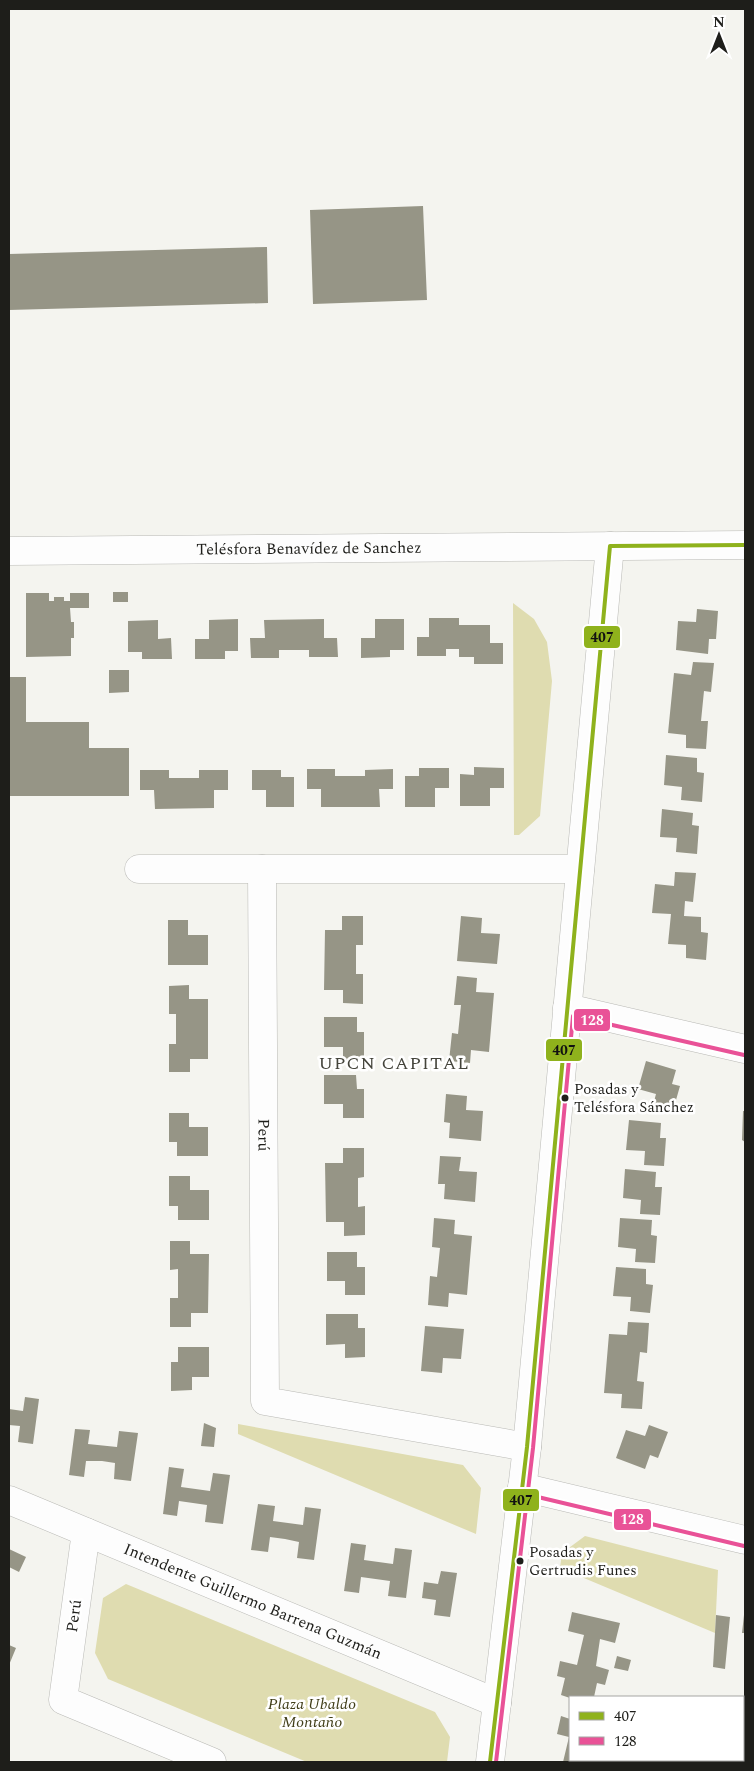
<svg xmlns="http://www.w3.org/2000/svg" width="754" height="1771" font-family="Spectral,serif">
  <style>
    .green { fill: #dfdcb0 }
    .building { fill: #969586 }
    .lines { fill: none; stroke-linecap: round; stroke-linejoin: round }
    .minor-casing { stroke: #b9b9b5; stroke-width: 29 }
    .minor { stroke: #fdfdfd; stroke-width: 28 }
    .bus-1-casing { stroke: #fff; stroke-width: 8 }
    .bus-2-casing { stroke: #fff; stroke-width: 8 }
    .bus-1 { stroke: #8fb21c; stroke-width: 4 }
    .bus-2 { stroke: #e95297; stroke-width: 4 }
    .bus-dot { fill: #1e1e1a; stroke: #fff; stroke-width: 2 }
    .labels { text-anchor: middle; dominant-baseline: central; stroke-width: 5; stroke-linejoin: round; paint-order: stroke }
    .bus-label { font-size: 15px; fill: #1e1e1a; stroke: #fff; text-anchor: start }
    .street-label { font-size: 16px; fill: #1e1e1a; stroke: #fff }
    .park-label { font-size: 16px; font-style: italic; fill: #413e19; stroke: #fff }
    .neighbourhood-label { font-size: 18px; letter-spacing: 1px; fill: #44443b; stroke: #fff }
    .line-badge { stroke: #fff; stroke-width: 2 }
    .badge-label { font-size: 14px; text-anchor: middle; font-weight: bold; fill: #fff }
    .pale-badge-label { font-size: 14px; text-anchor: middle; font-weight: bold; fill: #111 }
  </style>
  <rect width="100%" height="100%" fill="#f4f4ef"/>
  <path class="green" d="M513 603 534 619 547 642 552 681 540 816 519 835H514Z
    M238 1424 463 1465 481 1488 476 1534 238 1434Z
    M585 1536 718 1570 715 1633 560 1568 562 1553Z
    M126 1584 435 1712 450 1737 447 1762H307L108 1679 95 1653 103 1598Z"/>
  <path class="building" d="M423 206 427 300 313 304 310 210Z
    M267 247 268 303 9 310V254Z
    M113 592H128V602H113Z
    M26 593H49V601H54V597H64V601H70V593H89V608H70L71 622H74V638H71V656L26 657Z
    M697 609 718 611 716 639H709L708 654 676 650 678 621 696 622Z
    M429 618H459V625H490V643H503V664H474V657H459V649H446V656H417V637H429Z
    M238 619V651H225V659H195V639H209V620Z
    M324 619V638H337L338 657H309V650H279V658H251L250 638H265L264 620Z
    M375 619H404V650H390V657L361 658V638H375Z
    M158 620V639L171 638 172 659H142V652H128V621Z
    M693 662 714 663 711 692 704 691 701 721H708L706 749 686 748V735L668 733 674 673 691 675Z
    M109 670H129V692L109 693Z
    M9 677H26V722H89V748H129V796H9Z
    M666 755 697 758V772L704 773 702 802 681 800 682 787 664 785Z
    M474 767 504 768V788H490V806H460V774L474 775Z
    M419 768H449V788H435V807H405V776H419Z
    M307 769H335V776H365V770L393 769V789H379L380 807H321V789H307Z
    M140 770H169V778H199V770H228V790H214V808L155 809 154 790H140Z
    M252 770H281V777H294V807H266V790H252Z
    M662 809 693 813 692 825 699 826 697 854 676 852 677 838 660 837Z
    M675 872 696 873 693 902 685 901 684 916 701 917V932L708 933 706 960 686 958V945L668 944 671 914 652 913 655 884 674 886Z
    M342 916H363V945H356V974H363V1004L343 1003V990H324L325 930H342Z
    M461 916 482 918 481 933 500 934 497 964 457 961Z
    M168 920H188V935H208V965H168Z
    M457 976 477 978 476 992 494 993 489 1052 471 1050 470 1063 449 1061 452 1033 458 1034 461 1005H454Z
    M189 985V999H208V1059H190V1072H169V1044H176V1014H169V986Z
    M324 1017H357V1032H364V1060H343V1047H324Z
    M646 1061 676 1070 672 1084 680 1086 672 1114 652 1109 656 1094 638 1089Z
    M324 1075H356L357 1089H364V1118H343V1104H324Z
    M446 1094 467 1096 466 1110 483 1111 481 1141 449 1138 450 1123 444 1122Z
    M743 1111H745V1142L742 1140Z
    M169 1113H189V1127H208V1156H177V1142H169Z
    M629 1120 661 1123 660 1138H666L664 1166 644 1165 645 1151 626 1150Z
    M343 1148H364V1177L358 1178V1207L365 1206V1235L344 1236V1222H326L325 1163H343Z
    M440 1156 461 1157 459 1171 477 1172 475 1202 444 1199 445 1184H438Z
    M625 1169 656 1172 655 1187H662L660 1215 640 1214 641 1200 623 1198Z
    M169 1176H190V1190H209V1220H178V1206H169Z
    M434 1218 455 1220 454 1234 472 1236 467 1295 449 1293 448 1307 428 1305 430 1276 437 1277 440 1248 432 1247Z
    M620 1218 652 1220 651 1235 657 1236 655 1263 635 1262 636 1249 618 1247Z
    M170 1241H190V1254H209L208 1313H191V1327H170V1298H178V1269L170 1270Z
    M327 1252H357V1267H365V1295H345V1281H327Z
    M616 1267 646 1269V1284L653 1285 650 1313 630 1311 631 1297 613 1296Z
    M326 1314H358V1328H365V1357L345 1358V1344L326 1345Z
    M628 1322 649 1323 647 1353 640 1352 637 1381 644 1382 642 1409 621 1408 622 1394 604 1393 609 1334 627 1335Z
    M425 1326 464 1329 461 1359 443 1358 442 1373 421 1371Z
    M178 1347H209V1377H192V1390L171 1391V1362H178Z
    M25 1397 39 1399 33 1444 18 1442 20 1426 9 1425V1409L23 1411Z
    M204 1423 216 1428 214 1447 201 1446Z
    M649 1425 668 1432 658 1458 650 1455 645 1469 616 1458 626 1430 645 1436Z
    M75 1429 90 1430 88 1444 117 1447 119 1431 138 1433 131 1481 114 1479 115 1463 102 1461H86L84 1477 69 1475Z
    M169 1467 184 1469 181 1487 210 1491 213 1473 230 1475 223 1524 205 1522 207 1505 179 1501 177 1516 163 1514Z
    M258 1504 275 1506 273 1521 303 1525 305 1507 321 1509 314 1560 297 1558 299 1542 285 1539 270 1537 268 1552 251 1550Z
    M351 1543 366 1545 364 1560 393 1564 395 1548 412 1550 406 1598 388 1596 390 1581 361 1577 359 1593 344 1591Z
    M9 1549 26 1557 19 1572 9 1567Z
    M441 1571 457 1573 450 1617 434 1615 436 1600 422 1598 424 1582 438 1584Z
    M572 1612 620 1623 615 1643 600 1639 596 1666 609 1670 605 1685 597 1683 594 1697 570 1698 561 1695 565 1678 557 1676 560 1661 577 1665 584 1635 568 1631Z
    M716 1615 730 1617 725 1669 713 1667Z
    M744 1615H745V1633H742Z
    M9 1645 16 1648 9 1665Z
    M617 1656 631 1660 628 1671 614 1668Z
    M561 1716 570 1719V1760H581V1762H563L569 1737 557 1734Z"/>
  <g class="lines">
    <defs>
      <g id="minor">
        <path id="s1" d="M9 551 745 545"/>
        <path d="M139 869H580"/>
        <path id="s2" d="M262 869 265 1401 527 1447"/>
        <path d="M567 1008 745 1049"/>
        <path d="M522 1487 745 1540"/>
        <path id="s3" d="M9 1500 497 1703"/>
        <path d="M86 1532 63 1700 212 1762"/>
        <path d="M490 1762 527 1447 610 546"/>
      </g>
    </defs>
    <use href="#minor" class="minor-casing"/>
    <use href="#minor" class="minor"/>
    <defs>
      <path id="bus-1" d="M490 1762 527 1447 610 546 745 545"/>
      <path id="bus-2" d="M521 1493 744 1546
        M496 1762 533 1448 573 1016 744 1055"/>
    </defs>
    <use href="#bus-1" class="bus-1-casing"/>
    <use href="#bus-2" class="bus-2-casing"/>
    <use href="#bus-1" class="bus-1"/>
    <use href="#bus-2" class="bus-2"/>
  </g>
  <g class="bus-dot">
    <circle cx="565" cy="1098" r="4.5"/>
    <circle cx="520" cy="1561" r="4.5"/>
  </g>
  <g class="labels">
    <g class="bus-label">
      <text x="574" y="1089">Posadas y<tspan x="574" dy="18">Telésfora Sánchez</tspan></text>
      <text x="529" y="1552">Posadas y<tspan x="529" dy="18">Gertrudis Funes</tspan></text>
    </g>
    <g class="street-label">
      <text stroke="none"><textPath href="#s1" startOffset="300">Telésfora Benavídez de Sanchez</textPath></text>
      <text stroke="none"><textPath href="#s2" startOffset="266">Perú</textPath></text>
      <text stroke="none"><textPath href="#s3" startOffset="264">Intendente Guillermo Barrena Guzmán</textPath></text>
      <text transform="translate(74 1616) rotate(-82)">Perú</text>
    </g>
    <g class="park-label">
      <text x="312" y="1704">Plaza Ubaldo<tspan x="312" dy="18">Montaño</tspan></text>
    </g>
    <g class="neighbourhood-label">
      <text x="394" y="1063">UPCN CAPITAL</text>
    </g>
  </g>
  <g class="line-badge">
    <rect x="583" y="625" width="38" height="24" rx="5" fill="#8fb21c"/>
    <rect x="573" y="1008" width="38" height="24" rx="5" fill="#e95297"/>
    <rect x="545" y="1038" width="38" height="24" rx="5" fill="#8fb21c"/>
    <rect x="502" y="1488" width="38" height="24" rx="5" fill="#8fb21c"/>
    <rect x="613" y="1508" width="39" height="23" rx="5" fill="#e95297"/>
  </g>
  <g class="badge-label">
    <text x="592" y="1025">128</text>
    <text x="632" y="1524">128</text>
  </g>
  <g class="pale-badge-label">
    <text x="602" y="642">407</text>
    <text x="564" y="1055">407</text>
    <text x="521" y="1505">407</text>
  </g>
  <rect width="754" height="1771" fill="none" stroke="#1e1e1a" stroke-width="20"/>
  <rect x="569" y="1696" width="175" height="65" fill="#ffffff" stroke="#a5a5a3"/>
  <rect x="579" y="1712" width="25" height="8" fill="#8fb21c" stroke="#a5a5a3"/>
  <text x="614" y="1721" font-size="15" fill="#1e1e1a">407</text>
  <rect x="579" y="1737" width="25" height="8" fill="#e95297" stroke="#a5a5a3"/>
  <text x="614" y="1746" font-size="15" fill="#1e1e1a">128</text>
  <g transform="translate(719 35)" stroke="#ffffff" stroke-width="4" paint-order="stroke">
  <path d="M0-4L9 19L0 12L-9 19Z" fill="#1e1e1a"/>
  <text y="-8" font-size="14" font-weight="bold" text-anchor="middle" fill="#1e1e1a">N</text>
  </g>
</svg>
